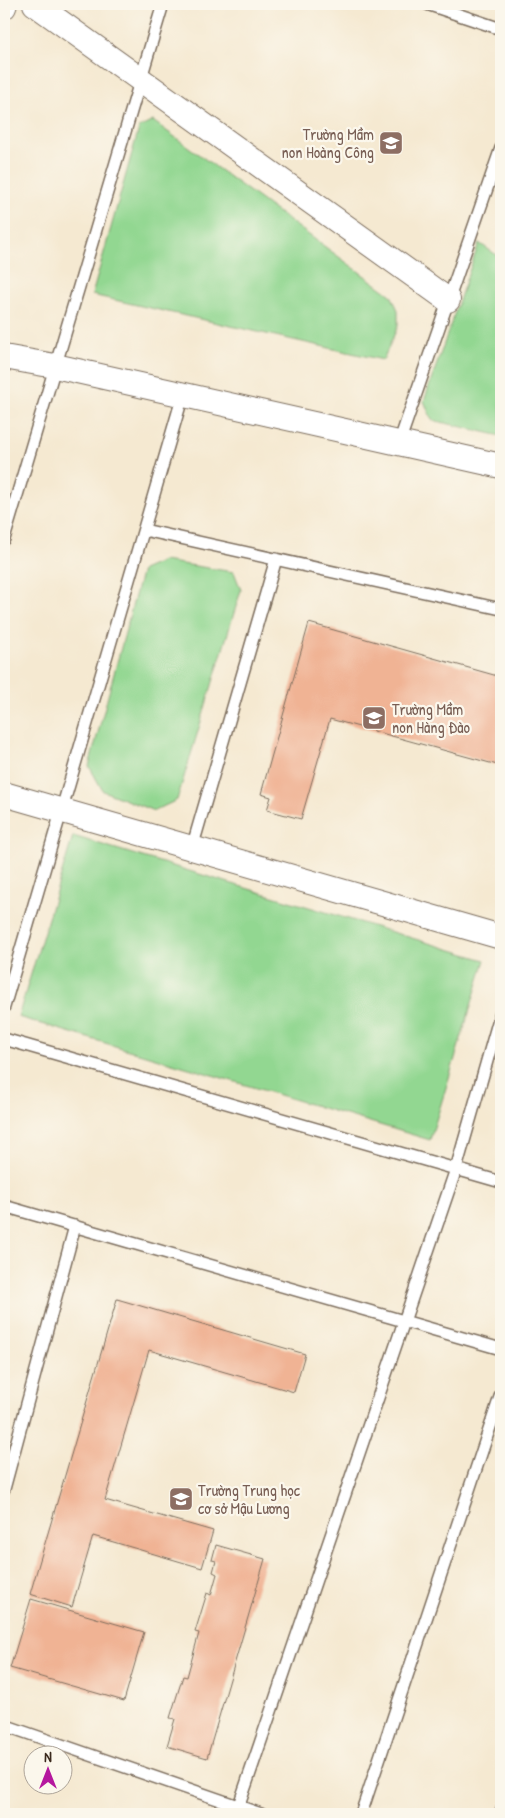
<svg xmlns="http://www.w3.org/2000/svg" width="505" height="1818" font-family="'Patrick Hand',sans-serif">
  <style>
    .green { fill: #92d791; stroke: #668058 }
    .building { fill: #f0b394 }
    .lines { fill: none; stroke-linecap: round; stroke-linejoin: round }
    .service-casing { stroke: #7c6d5d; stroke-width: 14 }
    .minor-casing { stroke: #7c6d5d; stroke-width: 26 }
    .service { stroke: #fff; stroke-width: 11 }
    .minor { stroke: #fff; stroke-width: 24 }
    .labels { text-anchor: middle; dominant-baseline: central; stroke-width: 4.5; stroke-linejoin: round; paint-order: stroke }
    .education-label { font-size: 16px; fill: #785e54; stroke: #fbf7ec; text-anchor: start }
  </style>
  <rect width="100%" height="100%" fill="#fbf7ec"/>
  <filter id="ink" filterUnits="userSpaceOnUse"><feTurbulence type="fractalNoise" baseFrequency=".02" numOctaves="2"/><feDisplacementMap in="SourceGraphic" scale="10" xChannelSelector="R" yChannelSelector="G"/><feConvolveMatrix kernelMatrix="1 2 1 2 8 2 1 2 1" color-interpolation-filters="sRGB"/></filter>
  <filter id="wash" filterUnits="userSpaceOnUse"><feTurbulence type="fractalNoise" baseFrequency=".0096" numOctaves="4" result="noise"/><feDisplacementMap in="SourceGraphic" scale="20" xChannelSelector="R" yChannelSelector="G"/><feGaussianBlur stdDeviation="1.12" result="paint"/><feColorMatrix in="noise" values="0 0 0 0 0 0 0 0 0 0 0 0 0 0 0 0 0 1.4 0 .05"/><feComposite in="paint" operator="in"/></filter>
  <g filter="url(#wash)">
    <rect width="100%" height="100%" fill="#f5e9d1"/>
    <path class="green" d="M153 121 391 295 398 310V326L383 360 92 295 139 128Z
      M479 243 501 258V436L432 420 424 401Z
      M163 561 234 572 241 590 177 800 154 811 103 791 89 766 142 570Z
      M73 836 485 960 430 1140 18 1017Z"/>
    <g id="blocks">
      <path class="building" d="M309 623 501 677V766L330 719 301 819 267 810 271 797 261 794Z
        M117 1299 305 1354 294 1392 149 1350 105 1500 213 1531 202 1568 93 1536 72 1607 30 1594Z
        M216 1545 265 1559 207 1758 167 1746 175 1719 170 1718 183 1676 187 1677 199 1633 195 1632 207 1593 211 1595 217 1574 213 1572 216 1561 212 1560Z
        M31 1599 144 1632 124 1701 10 1668Z"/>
    </g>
  </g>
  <g filter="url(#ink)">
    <use href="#blocks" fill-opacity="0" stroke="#7c6d5d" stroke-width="1"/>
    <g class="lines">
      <defs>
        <path id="service" d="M427 4 501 29
          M399 443 501 148
          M144 530 501 609
          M4 539 163 4
          M192 848 276 559
          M4 1007 183 395
          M4 1039 501 1182
          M4 1206 501 1349
          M4 1489 75 1226
          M4 1725 261 1814
          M236 1814 456 1169 501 1012
          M361 1814 501 1394
          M500 1814 501 1811"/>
        <path id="minor" d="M35 4 448 300
          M4 7 5 4
          M4 357 55 366 501 466
          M4 794 501 937"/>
      </defs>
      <use href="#service" class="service-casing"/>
      <use href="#minor" class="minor-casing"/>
      <use href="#service" class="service"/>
      <use href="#minor" class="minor"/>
    </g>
  </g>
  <defs>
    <symbol id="school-square" viewBox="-11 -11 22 22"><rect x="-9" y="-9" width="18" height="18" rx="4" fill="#8d6e63" stroke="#fbf7ec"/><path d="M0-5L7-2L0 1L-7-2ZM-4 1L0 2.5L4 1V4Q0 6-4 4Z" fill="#fff"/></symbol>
  </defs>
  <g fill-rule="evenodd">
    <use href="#school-square" x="377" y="129" width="28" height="28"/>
    <use href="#school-square" x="360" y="704" width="28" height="28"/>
    <use href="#school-square" x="167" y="1485" width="28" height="28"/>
  </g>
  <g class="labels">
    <g class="education-label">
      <text x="374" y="134" text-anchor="end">Trường Mầm<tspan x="374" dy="18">non Hoàng Công</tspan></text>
      <text x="392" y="709">Trường Mầm<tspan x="392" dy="18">non Hàng Đào</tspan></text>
      <text x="198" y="1490">Trường Trung học<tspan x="198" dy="18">cơ sở Mậu Lương</tspan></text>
    </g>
  </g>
  <rect width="505" height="1818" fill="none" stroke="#fbf7ec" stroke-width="20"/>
  <g transform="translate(48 1770)"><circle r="24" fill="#fbf7ec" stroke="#aea59a"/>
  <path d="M0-4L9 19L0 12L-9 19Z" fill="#b5179e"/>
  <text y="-8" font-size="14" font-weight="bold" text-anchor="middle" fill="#3b2a1e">N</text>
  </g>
</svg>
